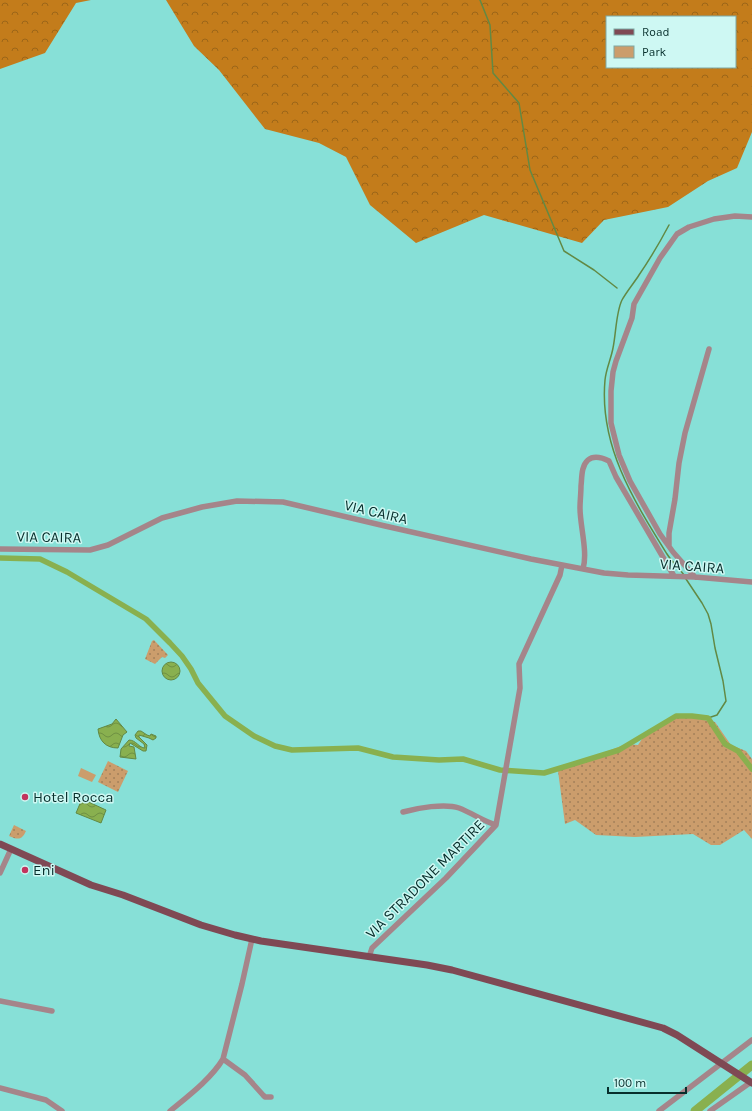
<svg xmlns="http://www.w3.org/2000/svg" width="752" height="1111" font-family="Karla,sans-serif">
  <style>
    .green { fill: url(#green-dots) }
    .forest { fill: url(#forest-crowns); fill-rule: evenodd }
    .pitch { fill: #cb9d6c }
    .water { fill: url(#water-waves); stroke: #628944 }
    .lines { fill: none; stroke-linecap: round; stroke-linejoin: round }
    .stream { stroke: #628944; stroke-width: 1.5 }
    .canal { stroke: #89b04f; stroke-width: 5.5 }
    .river { stroke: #89b04f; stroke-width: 9 }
    .minor { stroke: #a5858a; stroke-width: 5.5 }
    .major { stroke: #7f4954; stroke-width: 7 }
    .poi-dot { fill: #c2335e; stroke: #cef8f3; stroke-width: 1.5 }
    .labels { text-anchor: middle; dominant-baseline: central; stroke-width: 3; stroke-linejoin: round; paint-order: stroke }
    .street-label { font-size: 15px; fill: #072f2c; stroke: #cef8f3 }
    .poi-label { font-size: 15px; fill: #072f2c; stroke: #cef8f3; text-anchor: start }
  </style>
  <defs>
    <pattern id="green-dots" width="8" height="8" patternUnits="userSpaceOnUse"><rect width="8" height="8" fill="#cb9d6c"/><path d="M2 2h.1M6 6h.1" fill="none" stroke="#a38059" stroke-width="1.8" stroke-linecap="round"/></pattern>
    <pattern id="forest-crowns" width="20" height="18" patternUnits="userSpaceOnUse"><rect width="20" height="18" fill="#c37c1b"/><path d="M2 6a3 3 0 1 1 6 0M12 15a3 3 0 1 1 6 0" fill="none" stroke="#9c6618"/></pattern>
    <pattern id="water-waves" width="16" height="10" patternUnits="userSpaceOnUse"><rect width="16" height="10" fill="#89b04f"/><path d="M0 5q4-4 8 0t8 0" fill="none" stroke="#6e9042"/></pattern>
  </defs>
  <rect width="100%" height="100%" fill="#87e0d7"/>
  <path class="green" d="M154 640 168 655 165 658 162 657 155 664 145 659 152 641Z
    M682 716 715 722 731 745 746 751 752 759V839L744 830 720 845H711L693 834 635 837 596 835 575 820 565 824 558 771 626 744 638 745 648 730Z
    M108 761 128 771 118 792 98 782Z
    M14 825 26 831C22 840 18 840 9 836Z"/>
  <path class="forest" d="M0 0H91L76 3 45 53 0 69Z
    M166 0H752V132L737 168 708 181 668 207 604 220 582 243 484 215 416 243 370 205 346 157 319 143 265 129 219 70 194 46ZM607 17H735V67H607Z"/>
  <path class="pitch" d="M81 768 96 775 92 782 78 776Z"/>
  <path class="water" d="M162 671a9 9 0 1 1 18 0a9 9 0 1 1-18 0Z
    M116 719 127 732 123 735 118 748C106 748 99 741 98 729L112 724Z
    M138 731H141L147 735 150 736 151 734 156 736V738L153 740 149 738 139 735V737L147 745 146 751H143L130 743 129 746 134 747 136 759 120 757 121 749 129 740C136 740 139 748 145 748L144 744 136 738 135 735Z
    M82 799 106 810 101 823 76 813Z"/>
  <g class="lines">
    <path class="stream" d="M480 0 490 25 493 73 519 103 530 170 564 251 594 270 617 288
      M669 225C660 242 650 259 639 275 634 283 627 291 622 300 616 312 616 334 613 348 611 359 606 369 605 380 599 446 634 501 667 554 672 562 679 568 684 575
      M686 579 702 603 708 614 711 624 715 648 723 681 726 701 717 715 708 718"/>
    <path class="canal" d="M0 558 40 559 67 572 146 619 170 643 182 656 191 669 198 683 225 716 254 736 275 746 292 750 358 748 393 757 439 760 463 759 500 770 544 773 619 750 676 716H692L708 718 725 744 738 751 752 769"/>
    <path class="river" d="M695 1111 752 1065"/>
    <path class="minor" d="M669 546V533L675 499 679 463 685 433 709 349
      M0 549 90 550 108 545 162 518 202 507 237 501 283 502 385 526 531 559 604 573 628 575 695 577 752 582
      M583 569C588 552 580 526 580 508 580 501 581 493 581 486 582 478 581 466 588 460 594 455 603 458 609 461L616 477 674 576
      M695 577 673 552 660 534 630 481 619 455 611 423V391L613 372 616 361 632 318 634 304 660 258 677 234 689 227 714 219 735 216 752 217
      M403 812C417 808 445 803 459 808 472 813 483 821 496 825
      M0 873 11 849
      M369 957 372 948 446 878 496 825 520 688 519 664 560 575 562 565
      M0 1001 52 1011
      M223 1059 245 1075 263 1095 265 1097H271
      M0 1088 46 1100 62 1111
      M170 1111C187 1097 211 1079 223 1059L242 984 252 939
      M659 1111 752 1040
      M710 1111 751 1082"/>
    <path class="major" d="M0 844 91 885 123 895 201 925 235 935 261 941 427 965 452 970 663 1028 677 1035 752 1083"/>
  </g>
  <g class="poi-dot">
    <circle cx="25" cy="797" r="4"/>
    <circle cx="25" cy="870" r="4"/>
  </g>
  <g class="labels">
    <g class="street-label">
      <text transform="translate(376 512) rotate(13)">VIA CAIRA</text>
      <text transform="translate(49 537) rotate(1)">VIA CAIRA</text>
      <text transform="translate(692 566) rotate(4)">VIA CAIRA</text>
      <text transform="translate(425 879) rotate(-45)">VIA STRADONE MARTIRE</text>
    </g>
    <g class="poi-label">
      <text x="33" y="797">Hotel Rocca</text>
      <text x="33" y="870">Eni</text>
    </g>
  </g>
  <rect x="606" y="16" width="130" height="52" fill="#cef8f3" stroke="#7ea8a3"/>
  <rect x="614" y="29" width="20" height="6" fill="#7f4954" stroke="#7ea8a3"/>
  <text x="642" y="36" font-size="12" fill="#072f2c">Road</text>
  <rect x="614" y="46" width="20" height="12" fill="#cb9d6c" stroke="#7ea8a3"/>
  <text x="642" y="56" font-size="12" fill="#072f2c">Park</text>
  <path d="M608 1087v6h78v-6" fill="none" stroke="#072f2c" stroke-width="2"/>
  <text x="614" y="1087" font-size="12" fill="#072f2c" stroke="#cef8f3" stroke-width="3" paint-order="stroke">100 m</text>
</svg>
